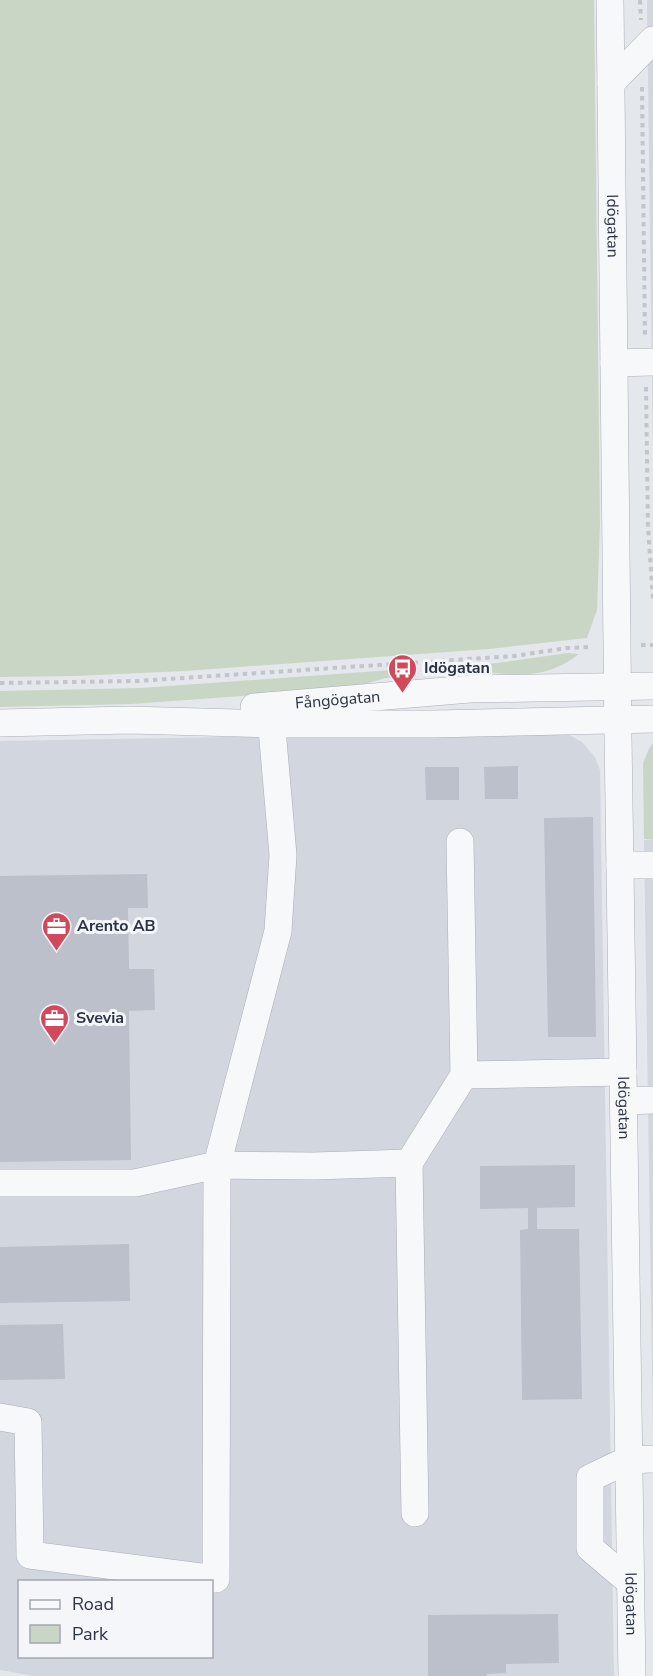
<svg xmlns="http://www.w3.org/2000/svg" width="653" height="1676" font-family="'Nunito Sans',sans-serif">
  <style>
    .built { fill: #d2d6de; fill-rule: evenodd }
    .green { fill: #c9d6c5 }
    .building { fill: #bbc0ca }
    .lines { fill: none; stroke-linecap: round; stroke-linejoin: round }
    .minor-casing { stroke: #a9aeb7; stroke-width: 28 }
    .path { stroke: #c2c5cb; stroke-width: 4; stroke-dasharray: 4.5 4.5; stroke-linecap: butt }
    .minor { stroke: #f7f8fa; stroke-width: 27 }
    .labels { text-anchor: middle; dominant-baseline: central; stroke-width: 6; stroke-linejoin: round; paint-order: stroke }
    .street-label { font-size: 16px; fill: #2b3445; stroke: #f4f6f9 }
    .poi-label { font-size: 16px; font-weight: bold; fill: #2b3445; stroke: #f4f6f9; text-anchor: start }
  </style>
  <rect width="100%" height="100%" fill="#e4e7ec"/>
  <path class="built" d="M647 0H653V458Z
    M562 731 582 742 595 757 600 770 614 1676H34L0 1670V741ZM20 1582H212V1656H20Z
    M653 839V1430L644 840Z"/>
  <path class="green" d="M0 0H594L600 523 597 610 587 638 489 649 185 671 75 676 0 677Z
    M568 653 579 654C540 684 511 672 467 672V665L497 663Z
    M392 670 393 678H385L358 686 324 690 131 704 0 707V691L141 688Z
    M653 743V839H644L643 763 649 749Z"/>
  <path class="building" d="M518 766V799H485L484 767Z
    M425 767H459V800H426Z
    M593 817 596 1037H548L544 818Z
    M147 874 148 908H128L129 969H154L155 1010 129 1011 131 1160 0 1162V876Z
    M575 1165V1207L537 1208V1229H579L582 1399 522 1400 520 1230 528 1229V1208L480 1209V1166Z
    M129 1244 130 1301 0 1303V1247Z
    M63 1324 65 1379 0 1380V1325Z
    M558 1614 559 1663 506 1664V1673L487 1674V1676H428V1615Z"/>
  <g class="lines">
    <defs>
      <g id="minor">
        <path id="s1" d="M610 0 618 736 632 1676"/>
        <path d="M611 83 653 40"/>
        <path d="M614 363 653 362"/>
        <path id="s2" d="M254 707 470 689 653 686"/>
        <path d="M0 723 130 720 271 724H435L653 719"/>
        <path d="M620 865H653"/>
        <path d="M464 1075 623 1072"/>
        <path d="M624 1101 653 1100"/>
        <path d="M409 1163 415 1513"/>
        <path d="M0 1183H135L217 1165 278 931 283 855 270 706"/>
        <path d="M0 1417 28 1422 30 1555 216 1579 217 1165 314 1166 409 1163 464 1075 460 842"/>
        <path d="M630 1582 590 1548V1478L628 1460 653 1459"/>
      </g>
    </defs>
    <use href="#minor" class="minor-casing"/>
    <path class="path" d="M640 0 641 20
      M642 87 645 338
      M646 387 648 527 653 599
      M641 645H653
      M0 683 138 681 514 656 567 648 592 647"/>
    <use href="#minor" class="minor"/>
  </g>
  <defs>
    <symbol id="bus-pin" viewBox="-11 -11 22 30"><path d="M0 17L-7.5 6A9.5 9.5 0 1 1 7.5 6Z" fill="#d1495b" stroke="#f4f6f9"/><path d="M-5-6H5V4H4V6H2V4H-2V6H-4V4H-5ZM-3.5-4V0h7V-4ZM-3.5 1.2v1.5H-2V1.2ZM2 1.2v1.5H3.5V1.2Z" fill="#fff"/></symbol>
    <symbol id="office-pin" viewBox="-11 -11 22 30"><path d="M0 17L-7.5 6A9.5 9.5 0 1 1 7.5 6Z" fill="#d1495b" stroke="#f4f6f9"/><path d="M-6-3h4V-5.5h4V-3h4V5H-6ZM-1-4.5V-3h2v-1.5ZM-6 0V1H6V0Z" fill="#fff"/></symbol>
  </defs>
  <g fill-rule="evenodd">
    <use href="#bus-pin" x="386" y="652" width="33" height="45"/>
    <use href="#office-pin" x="40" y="910" width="33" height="45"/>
    <use href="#office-pin" x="38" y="1002" width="33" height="45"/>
  </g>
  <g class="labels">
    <g class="street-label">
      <text stroke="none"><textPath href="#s1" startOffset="226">Idögatan</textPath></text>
      <text stroke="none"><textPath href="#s2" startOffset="84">Fångögatan</textPath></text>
      <text stroke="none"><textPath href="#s1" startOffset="1108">Idögatan</textPath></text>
      <text stroke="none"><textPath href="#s1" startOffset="1604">Idögatan</textPath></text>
    </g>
    <g class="poi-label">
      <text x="424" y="668">Idögatan</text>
      <text x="77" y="926">Arento AB</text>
      <text x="76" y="1018">Svevia</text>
    </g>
  </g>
  <rect x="18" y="1580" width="195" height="78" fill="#f4f6f9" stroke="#a4a8b1" stroke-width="1.5"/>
  <rect x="30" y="1600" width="30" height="9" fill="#f7f8fa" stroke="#a4a8b1" stroke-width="1.5"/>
  <text x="72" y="1610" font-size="18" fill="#2b3445">Road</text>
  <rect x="30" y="1625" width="30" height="18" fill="#c9d6c5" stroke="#a4a8b1" stroke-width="1.5"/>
  <text x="72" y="1640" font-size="18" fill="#2b3445">Park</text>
</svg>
